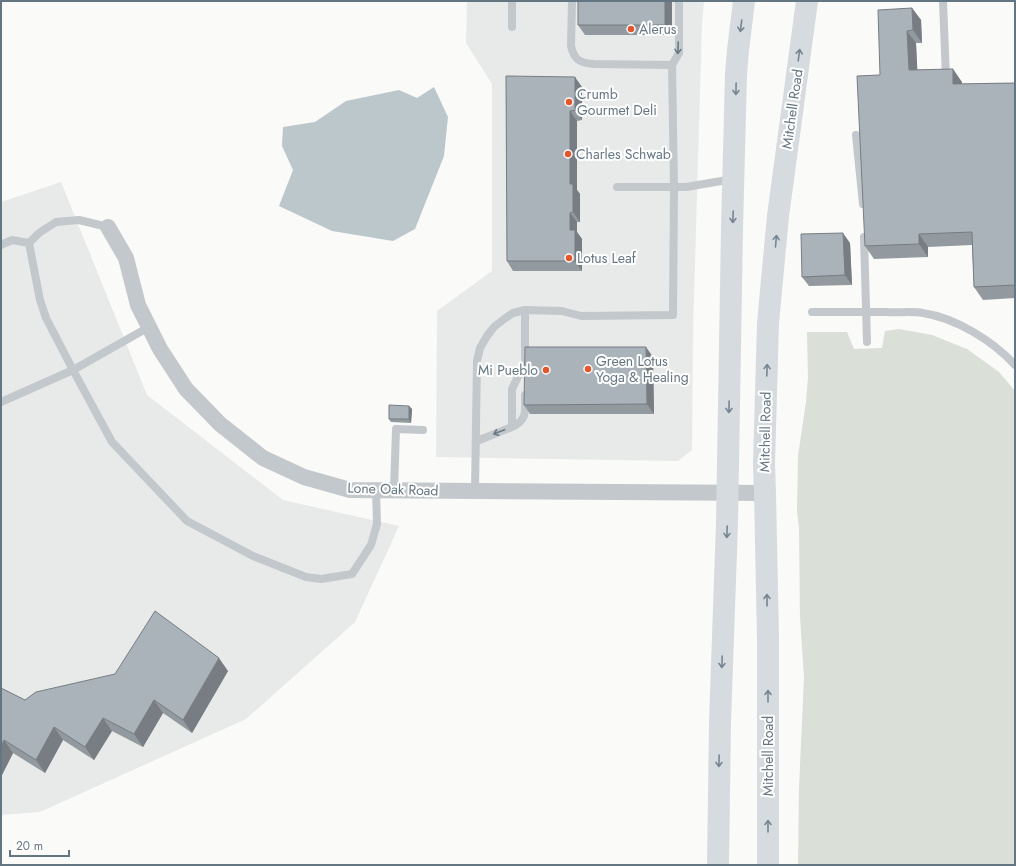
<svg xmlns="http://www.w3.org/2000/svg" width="1016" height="866" font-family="Jost,sans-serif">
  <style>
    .built { fill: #e8e9e9 }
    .green { fill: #dadfd7 }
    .water { fill: #bbc7cb }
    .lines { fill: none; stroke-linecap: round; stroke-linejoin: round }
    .service { stroke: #c3c8cc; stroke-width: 8 }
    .minor { stroke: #c3c8cc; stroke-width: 16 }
    .secondary { stroke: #d6dbdf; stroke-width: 22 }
    .wall { fill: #929a9f }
    .shaded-wall { fill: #777d82 }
    .building { fill: #aab3b9; stroke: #777d82 }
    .oneway { stroke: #768591 }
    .oneway2 { stroke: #6a7a87 }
    .poi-dot { fill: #e4572e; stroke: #fff; stroke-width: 1.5 }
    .labels { text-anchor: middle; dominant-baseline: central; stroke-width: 4; stroke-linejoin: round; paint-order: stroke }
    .poi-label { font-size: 14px; fill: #657683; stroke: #fff; text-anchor: start }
    .street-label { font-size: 14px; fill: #657683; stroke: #fff }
  </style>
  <rect width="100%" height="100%" fill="#fafaf8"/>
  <path class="built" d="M467 1H704L702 25 693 332 692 450 678 461 436 457 437 311 492 271V84L466 43Z
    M61 182 147 395 283 500 399 526 355 622 246 719 40 812 1 815V202Z"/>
  <path class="green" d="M899 329 932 335 967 349 999 372 1015 391V865H798L799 788 804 677 800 617 799 528 797 511 798 456 806 402 808 378 807 332H847L854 349 882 348 885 331Z"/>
  <path class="water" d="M434 87 448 117 444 156 415 229 393 241 332 231 279 206 293 170 282 146 283 127 315 122 346 101 399 90 417 98Z"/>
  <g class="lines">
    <path class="service" d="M943 1 946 78
      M512 27V1
      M672 65 679 53V1
      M856 135 863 204
      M617 187H686L733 179
      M108 227 79 220 56 222 39 233 29 243 40 300 46 318 73 370 112 442 187 521 253 556 306 577 321 579 352 574 371 545 377 524 376 491
      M864 237 867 342
      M1 245 12 240 29 243
      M812 312C837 312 862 312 886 312 898 313 912 311 923 313 956 318 993 341 1015 365
      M525 358V310
      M1 402 73 370 149 327
      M512 427V389L525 362
      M477 441 512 427C528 420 525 410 525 395
      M394 491 396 429 423 430
      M475 491 477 361 480 348 487 336 494 327 504 319 513 313 525 310 562 311 581 316 673 315 674 187 672 65 594 64C580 63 574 60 571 46L572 1"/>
    <path class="minor" d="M108 227 126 258 138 305 160 349 186 389 220 424 263 458 304 477 350 490 765 493"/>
    <path class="secondary" d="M718 865 720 722 727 523 732 229 736 74 738 50 744 1
      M768 865V639L765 493 764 464 768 323 778 216 807 1"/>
  </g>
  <path class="wall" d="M672 1V35H585L578 25Z
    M912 8 921 20 922 43H916L917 70 962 82V84L1015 83V298L983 300 974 287 972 245 928 247V257L874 259 865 246 880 75Z
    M506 76 582 87V120L577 121V190L580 194V222H577V232L582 239V271H513L507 261Z
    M850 243 852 285 809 286 802 277Z
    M653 357 654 414H530L524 405Z
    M409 406 412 409 411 423 391 422 389 419Z
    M228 671 192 733 163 713 143 747 112 731 94 760 63 740 45 773 13 753 1 777V688L25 700Z"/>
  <path class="shaded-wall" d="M665 1H672V35L665 25Z
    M912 8 921 20 922 43 913 30Z
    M907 31 916 43 918 83 909 70Z
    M953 69 962 82V97L953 84Z
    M575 77 582 87V120L575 110Z
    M570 111 577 121V190L580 194V222L573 212 570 184Z
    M570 213 577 222V232L582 239V271L575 261 570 230Z
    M843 233 850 243 852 285 845 275Z
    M919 234 928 247V257L919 244Z
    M646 347 653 357 654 414 647 404Z
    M409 406 412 409 411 423 409 419Z
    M219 658 228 671 192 733 183 720Z
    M154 700 163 713 143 747 134 734Z
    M103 718 112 731 94 760 85 747Z
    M54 727 63 740 45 773 36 760Z
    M4 740 13 753 1 777V746Z"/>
  <path class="building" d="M578 1H665V25H578Z
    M912 8 913 30 907 31 909 70 953 69V84L1015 83V285L974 287 972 232 919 234V244L865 246 857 76 880 75 878 10Z
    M506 76 575 77V110L570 111V184H573V212L570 213V230H575V261H507Z
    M843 233 845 275 802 277 801 234Z
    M525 347H646L647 404 524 405Z
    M389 405 409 406V419H389Z
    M155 611 219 658 183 720 154 700 134 734 103 718 85 747 54 727 36 760 4 740 1 746V688L25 700 36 692 115 674Z"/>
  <defs><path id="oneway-shaft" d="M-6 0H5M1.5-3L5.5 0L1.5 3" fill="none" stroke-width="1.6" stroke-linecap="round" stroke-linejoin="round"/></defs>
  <g class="oneway">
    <use href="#oneway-shaft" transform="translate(741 26) rotate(97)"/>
    <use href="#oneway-shaft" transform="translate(799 55) rotate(-82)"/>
    <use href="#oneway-shaft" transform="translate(736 89) rotate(91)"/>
    <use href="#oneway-shaft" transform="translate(733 217) rotate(92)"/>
    <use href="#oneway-shaft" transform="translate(776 241) rotate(-85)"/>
    <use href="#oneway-shaft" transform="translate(767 370) rotate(-88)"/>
    <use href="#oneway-shaft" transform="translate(729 407) rotate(91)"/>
    <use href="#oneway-shaft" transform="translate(727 532) rotate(92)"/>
    <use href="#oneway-shaft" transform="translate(767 600) rotate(-91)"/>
    <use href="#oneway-shaft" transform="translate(722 662) rotate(92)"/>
    <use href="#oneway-shaft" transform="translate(768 696) rotate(-90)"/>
    <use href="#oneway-shaft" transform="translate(719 761) rotate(91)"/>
    <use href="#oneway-shaft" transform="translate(768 826) rotate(-90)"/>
  </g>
  <g class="oneway2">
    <use href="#oneway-shaft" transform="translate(678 48) rotate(92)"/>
    <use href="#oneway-shaft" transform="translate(499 432) rotate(159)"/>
  </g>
  <g class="poi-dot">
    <circle cx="631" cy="29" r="4"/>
    <circle cx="569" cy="102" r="4"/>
    <circle cx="568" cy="154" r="4"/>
    <circle cx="569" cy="258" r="4"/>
    <circle cx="588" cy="369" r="4"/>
    <circle cx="546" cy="370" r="4"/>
  </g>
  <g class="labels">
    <g class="poi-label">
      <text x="639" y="29">Alerus</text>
      <text x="577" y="94">Crumb<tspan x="577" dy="16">Gourmet Deli</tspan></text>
      <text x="576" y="154">Charles Schwab</text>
      <text x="577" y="258">Lotus Leaf</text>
      <text x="596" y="361">Green Lotus<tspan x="596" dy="16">Yoga &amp; Healing</tspan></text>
      <text x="538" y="370" text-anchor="end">Mi Pueblo</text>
    </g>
    <g class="street-label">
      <text transform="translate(792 109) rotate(-82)">Mitchell Road</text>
      <text transform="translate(765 432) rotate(-89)">Mitchell Road</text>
      <text transform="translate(393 489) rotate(2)">Lone Oak Road</text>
      <text transform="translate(768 756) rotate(-90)">Mitchell Road</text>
    </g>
  </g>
  <rect width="1016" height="866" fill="none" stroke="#657683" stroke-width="4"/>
  <path d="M10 850v6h59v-6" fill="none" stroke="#657683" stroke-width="2"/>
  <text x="16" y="850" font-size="12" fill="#657683" stroke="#ffffff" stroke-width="3" paint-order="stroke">20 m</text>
</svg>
